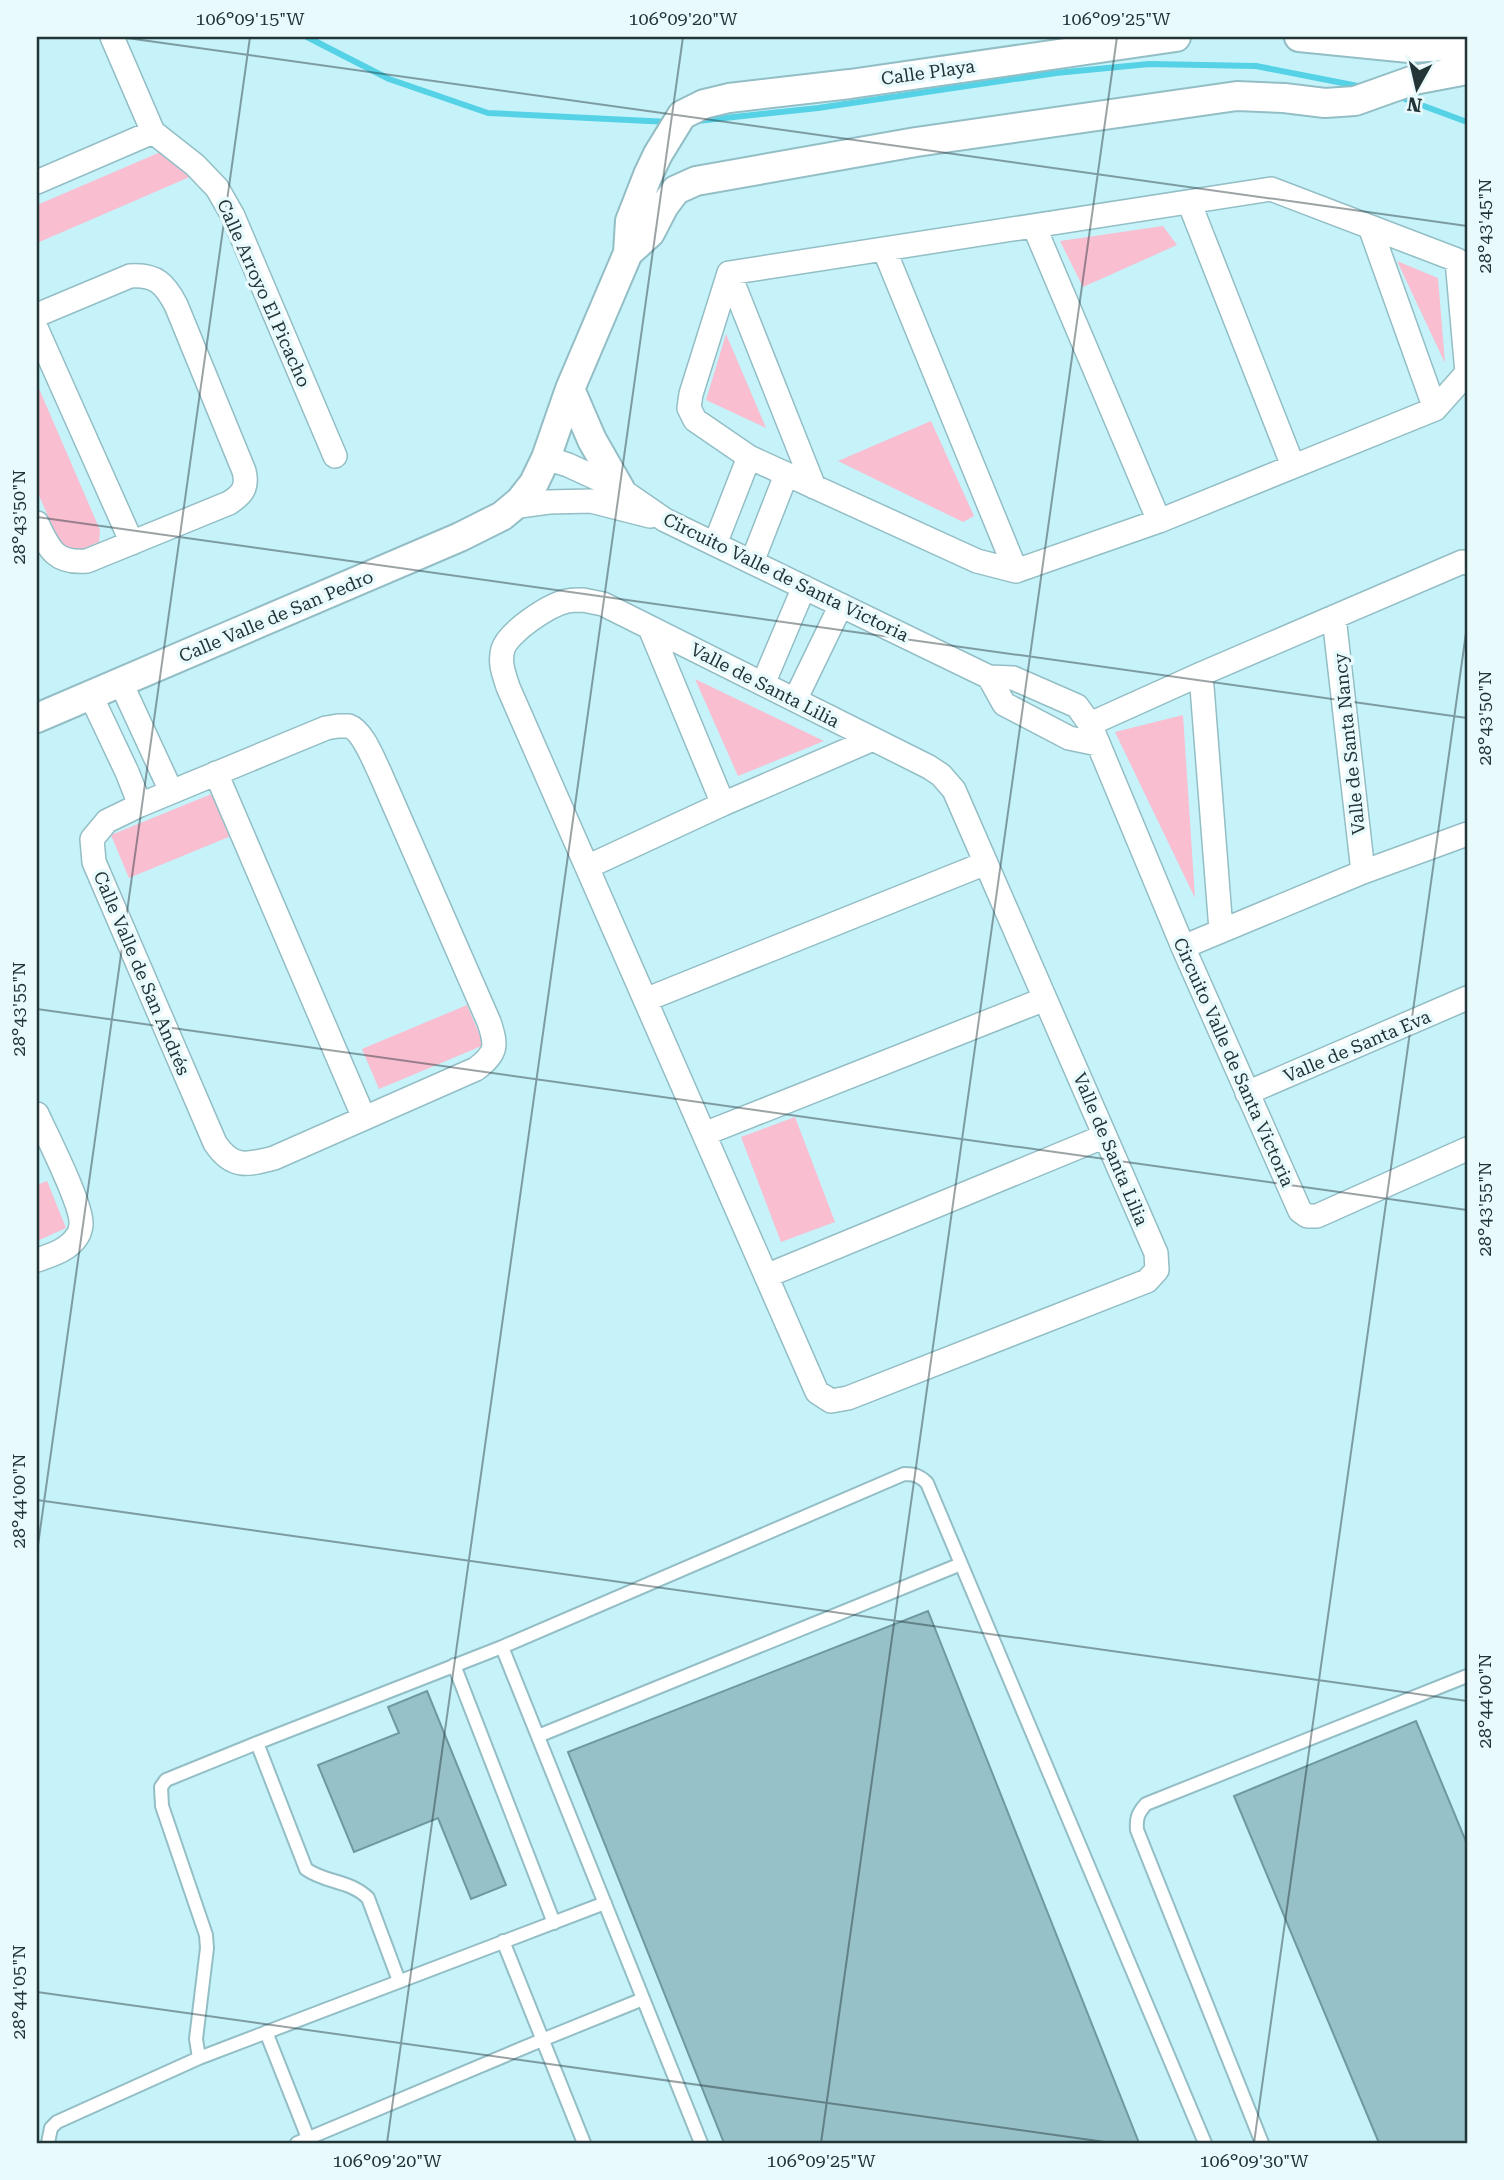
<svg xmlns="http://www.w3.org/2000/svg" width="1504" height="2180" font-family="'Roboto Serif',serif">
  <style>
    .park { fill: #f9bed0 }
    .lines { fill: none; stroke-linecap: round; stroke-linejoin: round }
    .stream { stroke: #55d2e6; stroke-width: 6 }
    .building { fill: #96c1c8; stroke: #6f99a0; stroke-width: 2 }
    .service-casing { stroke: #93bec5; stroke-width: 16 }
    .minor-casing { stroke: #93bec5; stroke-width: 26 }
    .tertiary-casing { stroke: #93bec5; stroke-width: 32 }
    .service { stroke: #fff; stroke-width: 12 }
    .minor { stroke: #fff; stroke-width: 23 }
    .tertiary { stroke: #fff; stroke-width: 28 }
    .ticks { fill: none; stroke: #233437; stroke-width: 2; stroke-opacity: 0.45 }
    .labels { text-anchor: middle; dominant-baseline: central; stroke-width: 7; stroke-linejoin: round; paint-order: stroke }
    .street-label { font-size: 18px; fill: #233437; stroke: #e9fafd }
    .neatline { fill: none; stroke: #233437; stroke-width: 2.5 }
    .ticks-label { font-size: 18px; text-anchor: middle; fill: #233437 }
  </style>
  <rect width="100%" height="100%" fill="#c6f2fa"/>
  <path class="park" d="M184 142 192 176 37 243V205Z
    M1163 226 1177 245 1083 287 1060 241Z
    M1397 261 1438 278 1445 363Z
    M726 334 766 428 706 400Z
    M37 384 100 530 99 542 73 553 62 548 37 491Z
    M931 421 974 516 963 522 838 461Z
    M695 679 824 741 738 776Z
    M1183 715 1195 898 1115 732Z
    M214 793 231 836 129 878 111 835Z
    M467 1005 484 1045 379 1089 362 1049Z
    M795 1117 835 1222 781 1242 741 1137Z
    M47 1181 66 1228 37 1241V1185Z"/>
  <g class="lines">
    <path class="stream" d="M307 37 389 79 488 113 669 122
      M1397 96 1467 122
      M697 121 818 108 1056 73 1149 64 1256 66 1363 87"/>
  </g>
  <path class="building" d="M928 1611 1139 2143H724L568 1752Z
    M427 1691 506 1885 471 1899 438 1818 354 1852 318 1765 399 1733 388 1707Z
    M1416 1721 1467 1844V2143H1379L1234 1796Z"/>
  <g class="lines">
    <defs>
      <path id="service" d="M502 1647 701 2143
        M454 1665 554 1923
        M538 1736 961 1564
        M503 1941 584 2143
        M399 1981 368 1898C350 1880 325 1883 306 1869L257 1743 502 1647 904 1474C915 1474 920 1476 927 1483L1205 2143
        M266 2032 310 2143
        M199 2058 196 2039 207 1948 206 1935 162 1806 161 1787 166 1780 257 1743
        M48 2143 51 2128 57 2122 199 2058 605 1903
        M297 2143 542 2040 643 1999
        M1262 2143 1137 1830C1136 1818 1138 1813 1146 1804L1467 1676"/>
      <path id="minor" d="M112 37 153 132 195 165 217 188 233 216 335 456
        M37 182 153 132
        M1271 189 1457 260 1467 373 1435 409 1159 521 1016 571 977 561 749 457 695 420 689 408 691 394 729 273Z
        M1189 202 1293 466
        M1034 226 1159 521
        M1370 227 1435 409
        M884 249 1016 571
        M729 273 814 487
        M37 315 130 276C156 274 165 284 176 305L244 471C248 487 243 494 229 503L87 561C55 564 49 549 37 523
        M37 330 132 543
        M546 458 568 465 620 489 665 520 989 677 1013 678 1077 706 1090 724 1183 947 1300 1211 1307 1216H1317L1467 1149
        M512 507 549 502 591 501 650 516
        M715 544 749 457
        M752 562 786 475
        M583 600 603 604 929 767 941 775 954 790 1156 1253 1157 1270 1147 1281 848 1398 831 1401 817 1392 508 687C504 674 499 663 503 649 508 632 549 605 567 601 572 600 578 600 583 600Z
        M1334 617 1363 872
        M650 628 723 804
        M1201 674 1221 930
        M989 677 1004 704 1069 738 1098 744
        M121 683 171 791
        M763 684 804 587
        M91 696 127 772 140 805
        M795 700 841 605
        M1090 724 1201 674 1462 562 1467 563
        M338 726C339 726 349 726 349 726 363 731 374 761 380 773L489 1022C497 1046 497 1053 476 1069L274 1158C247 1165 232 1169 215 1143L94 862 92 839 107 821 140 805 326 728Z
        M216 773 364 1118
        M587 867 723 804 873 739
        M1183 947 1363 872 1467 834
        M645 1000 986 863
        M1247 1093 1467 998
        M37 1114C47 1136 83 1206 81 1225 81 1227 79 1234 78 1235 69 1250 52 1255 37 1260
        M704 1134 1045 999
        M766 1276 1105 1136"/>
      <path id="tertiary" d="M1299 37 1409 48 1467 45
        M628 253 650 233 664 206 676 190 696 181 916 142 1237 96 1284 98 1325 103 1355 101 1414 80 1467 70
        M570 389 592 440 620 489
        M37 718 460 537 502 516 520 501 534 483 546 458 570 389 628 253 630 221 648 175 658 154 682 115 704 104 729 98 850 84 1176 37"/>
    </defs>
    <use href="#service" class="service-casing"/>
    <use href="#minor" class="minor-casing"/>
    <use href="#tertiary" class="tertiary-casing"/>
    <use href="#service" class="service"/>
    <use href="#minor" class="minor"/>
    <use href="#tertiary" class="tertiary"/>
  </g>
  <path class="ticks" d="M120 37 1467 226M37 517 1467 718M37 1009 1467 1210M37 1500 1467 1701M37 1552 250 37M37 1992 1112 2143M387 2143 683 37M821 2143 1117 37M1254 2143 1467 626"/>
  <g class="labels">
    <g class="street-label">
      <text transform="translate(928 72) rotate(-8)">Calle Playa</text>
      <text transform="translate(264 293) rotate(66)">Calle Arroyo El Picacho</text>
      <text transform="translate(786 577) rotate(26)">Circuito Valle de Santa Victoria</text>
      <text transform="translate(276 616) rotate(-23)">Calle Valle de San Pedro</text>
      <text transform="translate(765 685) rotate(27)">Valle de Santa Lilia</text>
      <text transform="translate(1349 744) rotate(-96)">Valle de Santa Nancy</text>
      <text transform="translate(142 973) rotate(67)">Calle Valle de San Andrés</text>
      <text transform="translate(1357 1046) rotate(-23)">Valle de Santa Eva</text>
      <text transform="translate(1234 1062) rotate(66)">Circuito Valle de Santa Victoria</text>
      <text transform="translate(1111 1149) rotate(67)">Valle de Santa Lilia</text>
    </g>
  </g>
  <rect width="1504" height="2180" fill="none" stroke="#e9fafd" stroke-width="77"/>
  <g transform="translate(1417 88) rotate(188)" stroke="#e9fafd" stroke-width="5" paint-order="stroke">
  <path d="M0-5L12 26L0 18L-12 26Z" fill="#233437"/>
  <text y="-10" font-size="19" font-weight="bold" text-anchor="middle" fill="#233437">N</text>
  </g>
  <rect x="38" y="38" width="1428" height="2104" class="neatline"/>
  <g class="ticks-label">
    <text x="250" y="25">106°09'15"W</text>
    <text x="683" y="25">106°09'20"W</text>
    <text x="1116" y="25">106°09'25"W</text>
    <text transform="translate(1485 226) rotate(-90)" y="6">28°43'45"N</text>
    <text transform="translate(19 517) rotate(-90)" y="6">28°43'50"N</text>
    <text transform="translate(1485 718) rotate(-90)" y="6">28°43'50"N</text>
    <text transform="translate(19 1009) rotate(-90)" y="6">28°43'55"N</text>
    <text transform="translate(1485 1209) rotate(-90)" y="6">28°43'55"N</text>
    <text transform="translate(19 1501) rotate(-90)" y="6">28°44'00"N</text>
    <text transform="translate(1485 1701) rotate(-90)" y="6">28°44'00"N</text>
    <text transform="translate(19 1992) rotate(-90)" y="6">28°44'05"N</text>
    <text x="387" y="2167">106°09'20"W</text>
    <text x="821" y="2167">106°09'25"W</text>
    <text x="1254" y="2167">106°09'30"W</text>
  </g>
</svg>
